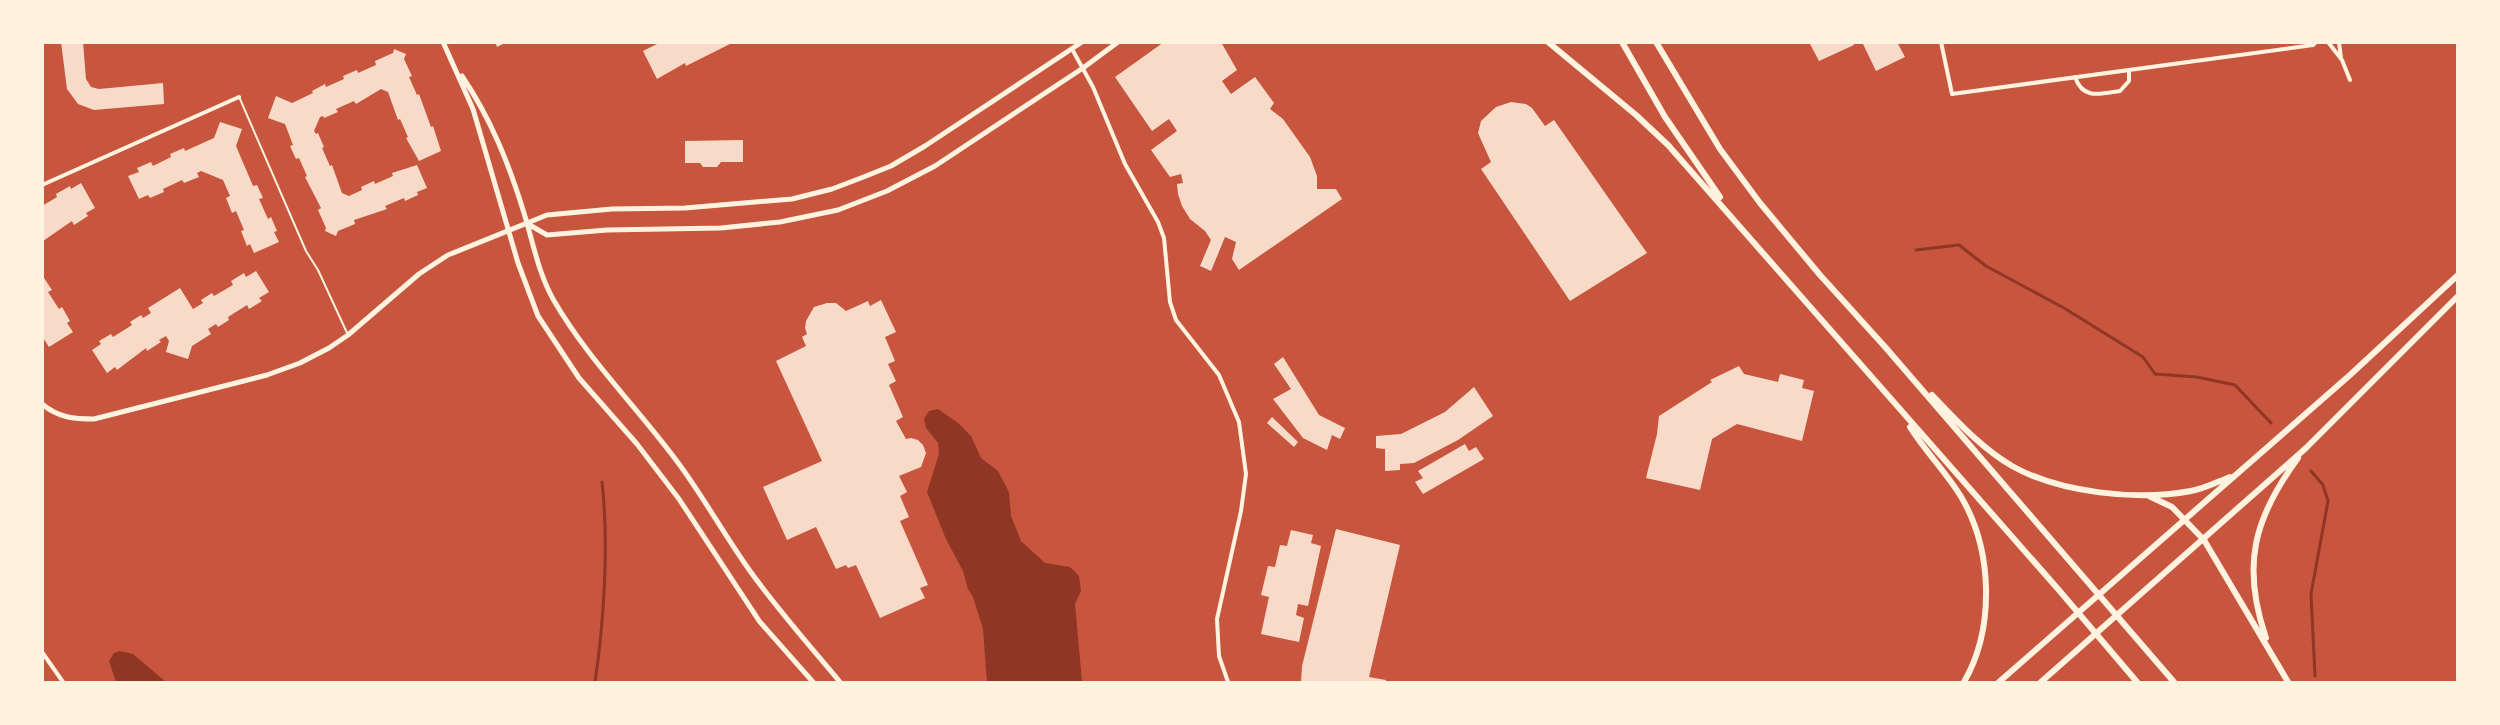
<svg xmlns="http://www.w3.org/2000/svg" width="2500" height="725" font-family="'Golos Text',sans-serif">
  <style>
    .water { fill: #8f3625 }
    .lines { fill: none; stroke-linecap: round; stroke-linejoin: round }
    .stream { stroke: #8f3625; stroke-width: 3 }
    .building { fill: #f7dbc8 }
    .service { stroke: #fff3e0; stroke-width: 2 }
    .minor { stroke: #fff3e0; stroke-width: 4 }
    .tertiary { stroke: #fff3e0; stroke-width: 5 }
    .primary { stroke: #fff3e0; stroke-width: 6 }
  </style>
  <rect width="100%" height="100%" fill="#c8553d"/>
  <path class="water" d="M938 409 958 423 971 436 981 458 998 471 1009 492 1011 516 1021 541 1045 563 1070 567 1079 576 1081 591 1075 604 1082 682H987L983 629 973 597 968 589 963 571 946 539 927 492 939 454 938 443 926 428 924 419 929 411Z
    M120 651 133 654 166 682H116L109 661 114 653Z"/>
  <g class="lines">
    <path class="stream" d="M1916 250 1959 245 1986 266 2064 308 2143 357 2155 374 2197 377 2235 385 2271 423
      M2311 471 2323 485 2328 501 2311 594 2315 676
      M595 682C604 622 609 544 602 482"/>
  </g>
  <path class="building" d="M61 42H83L86 79 91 87 99 89 163 83 164 104 94 110 78 104 67 89Z
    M495 42H507L497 47Z
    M661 42 663 44 734 42 686 66 685 63 657 79 643 51Z
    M1164 42H1221L1237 70 1222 81 1231 94 1255 77 1274 103 1270 109 1283 119 1310 157 1317 176V189H1336L1342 199 1239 270 1232 259 1236 242 1225 237 1211 271 1200 266 1211 240 1205 231 1190 219 1182 206 1178 194 1177 184 1183 183 1181 174 1170 177 1151 150 1177 131 1169 119 1152 131 1115 77Z
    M1809 42H1852L1854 45 1819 61Z
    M1862 42H1897L1905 57 1876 71Z
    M394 49 406 54 404 59 412 76 409 77 417 95 419 94 431 127 433 126 441 151 419 161 406 138 408 137 400 119 398 120 388 92 381 89 356 104 354 101 336 109 338 112 324 118 323 116 320 117 314 131 316 134 318 133 324 147 322 148 330 166 332 165 342 193 349 196 362 190 361 187 374 181 375 184 393 176 392 173 417 165 427 188 417 192 418 195 405 201 404 198 385 206 387 209 354 220 355 224 338 231 336 236 325 231 326 228 318 210 321 208 305 177 307 176 299 158 296 159 290 146 293 145 285 124 268 118 276 96 292 103 313 93 312 91 325 84 326 87 344 79 343 76 357 70 358 73 376 65 375 61 393 53Z
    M1511 102 1526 104 1532 108 1545 126 1554 120 1647 253 1570 301 1481 169 1491 162 1478 133 1481 121 1496 107Z
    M220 122 242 129 236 146 253 186 257 185 263 198 259 199 268 219 271 217 277 231 274 232 279 242 254 253 250 244 247 246 241 231 244 230 236 211 232 213 226 198 230 196 223 180 201 171 197 173 199 177 184 183 182 180 163 189 164 192 150 198 148 195 139 199 128 176 139 172 137 168 151 162 153 166 171 157 170 154 184 148 185 151 214 138Z
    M743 140V162H721L717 167H703L700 163H685V141Z
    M81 183 95 208 86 213 88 216 74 225 72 221 43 241 42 206 57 197 56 194 70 186 71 189Z
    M256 271 269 292 259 298 262 301 249 309 247 305 228 317 229 320 218 327 216 324 208 329 211 334 192 346 188 359 166 352 169 341 166 336 159 340 161 342 147 351 146 348 117 370 115 367 107 373 92 350 101 344 99 341 111 334 113 337 132 325 130 322 141 315 143 318 151 313 148 308 180 288 193 309 203 303 201 300 212 293 214 296 233 285 231 281 244 273 246 277Z
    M42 275 52 290 48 292 59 309 62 307 70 321 67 323 73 332 49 347 42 336Z
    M881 300 896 332 885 337 895 361 888 364 896 381 889 385 903 417 896 421 906 439 911 438 918 440 923 445 926 453 921 467 899 476 907 492 900 496 909 517 900 521 928 585 920 588 925 598 880 618 856 565 848 568 846 565 836 569 816 527 787 540 763 487 822 461 776 361 806 346 802 337 807 334 805 328 806 321 814 307 827 303H836L846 311 868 301 870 306Z
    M1283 357 1319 415 1345 428 1340 439 1332 435 1327 450 1303 438 1273 399 1291 389 1274 364Z
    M1739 366 1744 374 1778 382 1780 374 1804 380 1802 388 1814 391 1802 441 1737 424 1712 439 1700 490 1646 478 1657 434 1659 416 1712 382 1710 380Z
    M1474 387 1493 416 1458 440 1414 463 1400 464V470L1385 471V449L1376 448V436L1401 434 1445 412Z
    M1272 417 1298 442 1294 447 1267 423Z
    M1465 444 1469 451 1476 447 1484 459 1423 494 1415 482 1423 478 1418 471Z
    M1336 529 1400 545 1369 677 1386 680V682H1301L1302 666Z
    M1291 530 1313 535 1311 543 1321 546 1308 606 1298 604 1296 615 1304 618 1299 642 1261 634 1269 597 1261 595 1268 566 1275 567 1280 545 1287 546Z"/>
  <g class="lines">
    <path class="service" d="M240 99 306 251 318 270 348 335"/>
    <path class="minor" d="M1941 42 1952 94 2313 45 2316 42
      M2328 42 2342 60 2350 80
      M2339 42 2341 58
      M1072 49 1093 87 1125 164 1158 222 1164 238 1170 302 1176 320 1219 375 1239 422 1246 474 1241 511 1217 619 1219 656 1228 682
      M2075 77C2083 100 2100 94 2120 91L2129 81V70
      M42 185 239 97
      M42 652 63 682"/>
    <path class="tertiary" d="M443 42 473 109 518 263 538 316 579 378 637 444 679 499 760 622 813 682
      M462 76C491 119 509 164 524 213 533 242 538 272 553 299 588 360 638 408 679 464 704 498 725 536 750 571 778 610 810 646 840 682
      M528 224 547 235 607 230 721 228 780 222 838 210 887 191 935 166 1083 68 1118 42
      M42 404C59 418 74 419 94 419L267 375 300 363 329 348 348 335 419 274 448 255 547 215 612 209 685 208 792 199 832 189 861 178 891 166 925 146 1082 42"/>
    <path class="primary" d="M1548 42 1636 115 1668 145 2058 589 2137 682
      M1622 42 1665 117 1720 197
      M1656 42 1720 149 1760 203 1820 275 1886 348 2174 682
      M1932 395C1957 421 1980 447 2012 466 2060 493 2137 501 2191 491 2204 489 2217 482 2230 477
      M1910 427C1925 451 1945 471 1960 495 1993 549 1995 628 1964 682
      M2149 496 2172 507 2204 540 2288 682
      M2266 638C2241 565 2254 518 2298 458
      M1999 682 2350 375 2458 275
      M2041 682 2306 448 2458 296"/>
  </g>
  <rect width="2500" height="725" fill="none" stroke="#fff3e0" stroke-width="88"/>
</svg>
